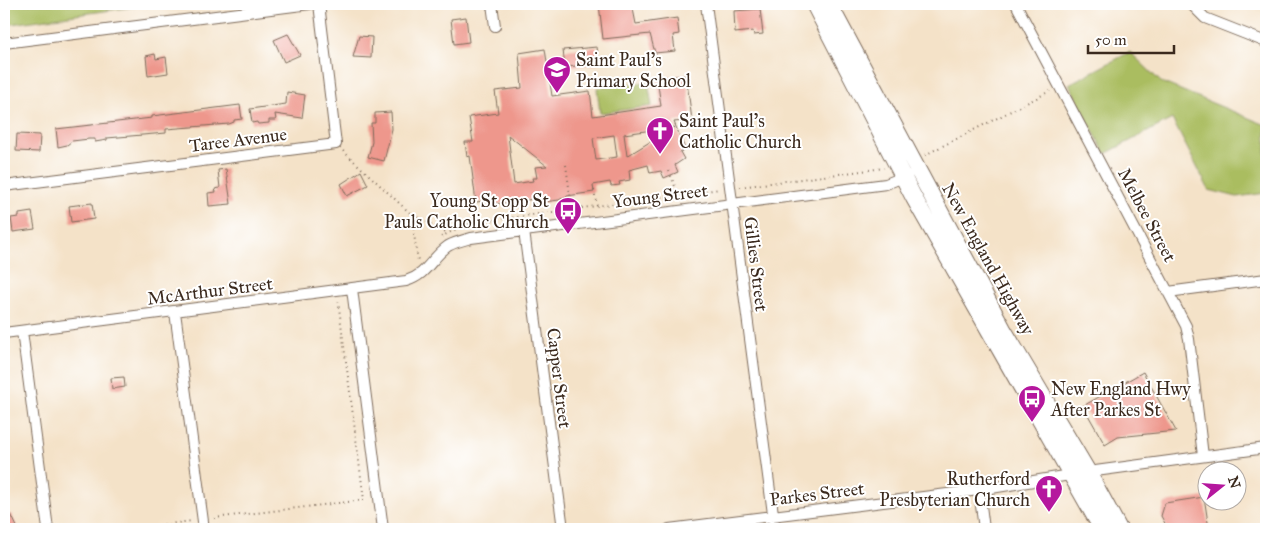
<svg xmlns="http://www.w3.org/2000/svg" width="1270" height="533" font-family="'IM FELL Great Primer',serif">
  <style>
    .green { fill: #aabd61; stroke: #727440 }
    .building { fill: #ee978c; fill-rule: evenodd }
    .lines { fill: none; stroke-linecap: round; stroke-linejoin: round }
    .service-casing { stroke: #7c6a5a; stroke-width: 7 }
    .minor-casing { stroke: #7c6a5a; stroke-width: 12 }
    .trunk-casing { stroke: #7c6a5a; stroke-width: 18 }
    .path { stroke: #7c6a5a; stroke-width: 2; stroke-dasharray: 1 4; stroke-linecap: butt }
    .service { stroke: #fff; stroke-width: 5 }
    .minor { stroke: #fff; stroke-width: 10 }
    .trunk { stroke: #fff; stroke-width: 16 }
    .labels { text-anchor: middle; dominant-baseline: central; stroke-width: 4; stroke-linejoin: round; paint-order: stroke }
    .poi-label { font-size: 18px; fill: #3b2a1e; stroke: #fff; text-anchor: start }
    .street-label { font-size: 18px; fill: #3b2a1e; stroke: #fff }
  </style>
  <rect width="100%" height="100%" fill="#fff"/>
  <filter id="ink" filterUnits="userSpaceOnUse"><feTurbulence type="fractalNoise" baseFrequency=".02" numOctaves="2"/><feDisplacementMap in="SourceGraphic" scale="10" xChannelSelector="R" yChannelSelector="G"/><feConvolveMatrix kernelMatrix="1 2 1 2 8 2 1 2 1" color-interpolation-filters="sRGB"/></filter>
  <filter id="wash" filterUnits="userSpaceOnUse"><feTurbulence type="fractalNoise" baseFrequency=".0096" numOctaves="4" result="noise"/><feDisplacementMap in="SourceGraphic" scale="20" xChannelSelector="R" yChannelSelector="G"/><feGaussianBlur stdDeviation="1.12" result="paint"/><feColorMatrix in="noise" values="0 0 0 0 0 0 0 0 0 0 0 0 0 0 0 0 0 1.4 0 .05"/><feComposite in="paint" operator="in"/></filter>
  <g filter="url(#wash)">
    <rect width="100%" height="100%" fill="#f4e2c8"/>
    <path class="green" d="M4 4H139L140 6 4 25Z
      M1130 52 1161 82 1266 125V193L1237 197 1209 190 1172 119 1105 154 1069 84Z
      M648 82 652 106 600 113 597 88Z"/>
    <g id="blocks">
      <path class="building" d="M599 4H632L636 24 677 18 679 34 673 35 675 51 655 53 650 34 603 39Z
        M760 9 763 34 754 35 753 31 735 33 734 11Z
        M466 17 469 42 454 44 451 19Z
        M288 34 300 55 284 62 274 40Z
        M359 36 372 37 371 58 353 57Z
        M597 47 599 64 565 67 563 50Z
        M545 49 552 96 590 91 593 116 661 106 657 78 686 75 692 120 674 122 685 149 680 152 684 159 675 165 678 172 664 178 661 171 650 173 648 165 629 170 630 180 619 182 620 185 611 186 610 182 593 185 594 192 567 196 559 200 544 202H535V199L495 204V200L476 202 470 156 467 157 465 142H473L469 117 498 113 495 91 522 88 519 53ZM674 127 627 156 624 134ZM508 135 547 166 535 167 537 178H532L533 181 514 184ZM614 135 617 157 596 160 593 138Z
        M155 54 156 59 166 57 168 73 148 76 146 56Z
        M287 92 305 95 302 118 275 114 276 120H269V123L258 124 257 122 252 123 250 109 286 104Z
        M240 105 242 119 234 120V122L229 124 166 129V133L107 138V140L95 142V139H89L72 141 67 145 58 147 56 129 152 118V116Z
        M391 112 392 129 384 161 368 157 372 142 371 123H375V113Z
        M17 134 40 135 39 152 16 151Z
        M226 169 231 204 209 206 208 193 216 192 215 189 220 188 218 170Z
        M361 171 368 185 347 196 341 184Z
        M92 203 94 219 71 222 69 206Z
        M32 212 35 229 13 232 11 218 19 217V214Z
        M1143 372 1176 431 1118 437 1105 445 1083 406Z
        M124 377 125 387 112 389 111 378Z
        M1204 497 1209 529H1168L1161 516 1165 503Z
        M11 514 18 529H4V518Z"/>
    </g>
  </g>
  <g filter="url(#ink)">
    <use href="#blocks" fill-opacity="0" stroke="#7c6a5a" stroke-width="1"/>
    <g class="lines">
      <defs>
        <path id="service" d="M1264 449 1266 468"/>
        <path id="minor" d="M492 4 495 26
          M706 4 775 529
          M1016 4 1186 326 1189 339 1203 456
          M1191 4 1205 18 1266 42
          M4 43 310 4
          M4 186 336 144 319 4
          M524 231 563 529
          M352 289 383 529
          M1168 292 1266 279
          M175 312 204 529
          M22 331 48 529
          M4 333 406 281C428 274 430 259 448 246 455 242 464 240 471 238L886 184 908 175
          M979 490 984 529
          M669 529 979 490 1088 472 1266 448"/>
        <path id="trunk" d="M814 4 914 198 1102 529
          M829 4 1003 329 1088 472 1119 529"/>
      </defs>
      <use href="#service" class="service-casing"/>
      <use href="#minor" class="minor-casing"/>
      <use href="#trunk" class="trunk-casing"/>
      <path class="path" d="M343 151 411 214 446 232
        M925 155 1050 91
        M566 165 572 209
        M669 171 678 194
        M740 187 884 168
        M594 190 597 206
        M411 214 418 261
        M441 237 466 224 720 189
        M214 518 364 500 338 300
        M129 529 192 521"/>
      <use href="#service" class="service"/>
      <use href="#minor" class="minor"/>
      <use href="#trunk" class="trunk"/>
    </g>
  </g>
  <defs>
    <symbol id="school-pin" viewBox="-11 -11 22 30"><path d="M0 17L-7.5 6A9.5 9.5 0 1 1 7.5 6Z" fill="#b5179e" stroke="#fff"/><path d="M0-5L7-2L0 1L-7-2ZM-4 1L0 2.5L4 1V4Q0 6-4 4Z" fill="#fff"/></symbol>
    <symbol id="church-pin" viewBox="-11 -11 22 30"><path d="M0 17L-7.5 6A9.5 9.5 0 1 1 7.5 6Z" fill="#b5179e" stroke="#fff"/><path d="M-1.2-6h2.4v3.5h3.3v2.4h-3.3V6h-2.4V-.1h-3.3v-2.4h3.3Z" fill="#fff"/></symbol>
    <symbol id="bus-pin" viewBox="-11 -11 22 30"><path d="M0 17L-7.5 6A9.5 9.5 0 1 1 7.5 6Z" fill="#b5179e" stroke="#fff"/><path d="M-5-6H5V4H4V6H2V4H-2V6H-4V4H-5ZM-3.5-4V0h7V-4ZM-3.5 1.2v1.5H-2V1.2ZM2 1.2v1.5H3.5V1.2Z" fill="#fff"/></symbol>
  </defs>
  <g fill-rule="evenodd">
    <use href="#school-pin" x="541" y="54" width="32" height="43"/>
    <use href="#church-pin" x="644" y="115" width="32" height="43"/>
    <use href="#bus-pin" x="552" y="195" width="32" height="43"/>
    <use href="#bus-pin" x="1016" y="383" width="32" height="43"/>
    <use href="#church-pin" x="1033" y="473" width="32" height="43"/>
  </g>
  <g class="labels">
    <g class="poi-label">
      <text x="576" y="60">Saint Paul's<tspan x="576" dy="21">Primary School</tspan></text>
      <text x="679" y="121">Saint Paul's<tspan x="679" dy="21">Catholic Church</tspan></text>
      <text x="549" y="201" text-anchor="end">Young St opp St<tspan x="549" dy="21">Pauls Catholic Church</tspan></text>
      <text x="1051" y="389">New England Hwy<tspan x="1051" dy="21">After Parkes St</tspan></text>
      <text x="1030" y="479" text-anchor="end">Rutherford<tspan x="1030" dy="21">Presbyterian Church</tspan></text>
    </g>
    <g class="street-label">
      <text transform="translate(238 140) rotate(-7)">Taree Avenue</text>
      <text transform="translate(660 196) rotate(-7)">Young Street</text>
      <text transform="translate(1147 215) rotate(62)">Melbee Street</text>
      <text transform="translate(988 259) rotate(61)">New England Highway</text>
      <text transform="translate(756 264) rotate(83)">Gillies Street</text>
      <text transform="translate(210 291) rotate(-7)">McArthur Street</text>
      <text transform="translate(559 378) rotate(83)">Capper Street</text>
      <text transform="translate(817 494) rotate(-7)">Parkes Street</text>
    </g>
  </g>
  <rect width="1270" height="533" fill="none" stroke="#fff" stroke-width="20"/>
  <g transform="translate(1222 486) rotate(73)"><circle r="24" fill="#ffffff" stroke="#b1aaa5"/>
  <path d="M0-4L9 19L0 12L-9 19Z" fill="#b5179e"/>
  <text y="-8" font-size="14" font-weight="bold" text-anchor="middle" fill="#3b2a1e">N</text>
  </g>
  <path d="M1088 45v8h86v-8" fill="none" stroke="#3b2a1e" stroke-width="2.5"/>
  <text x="1095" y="45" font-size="15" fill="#3b2a1e" stroke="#ffffff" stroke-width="4" paint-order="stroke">50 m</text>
</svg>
